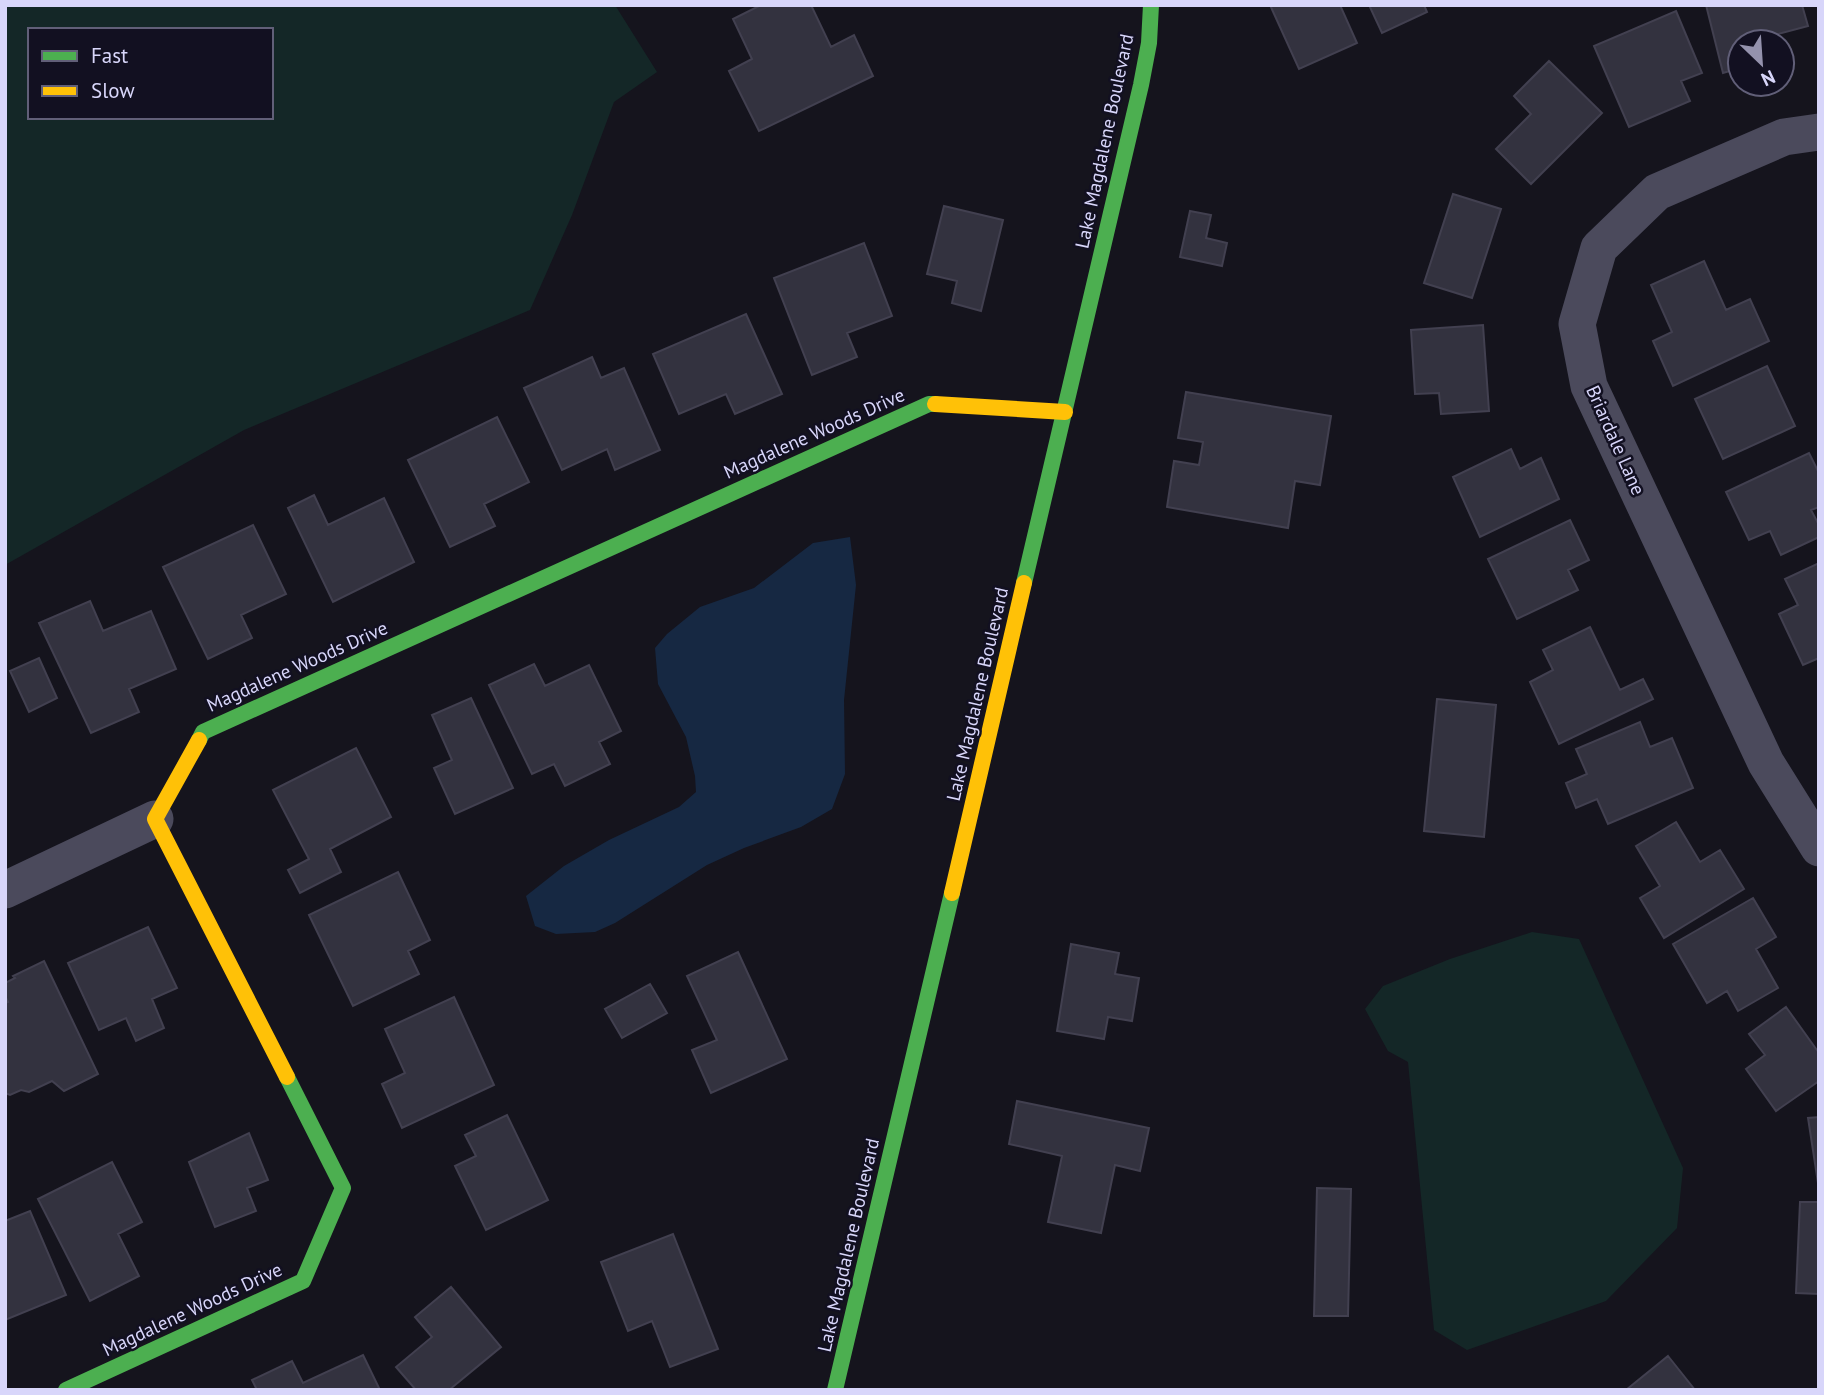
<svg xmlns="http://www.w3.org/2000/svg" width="1824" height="1395" font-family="'PT Sans',sans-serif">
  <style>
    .green { fill: #142727; fill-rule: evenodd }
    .water { fill: #162842 }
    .building { fill: #33323f; stroke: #424050; stroke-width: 2 }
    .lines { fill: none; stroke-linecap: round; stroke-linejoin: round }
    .street { stroke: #4b4a5c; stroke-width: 37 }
    .fast { stroke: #4caf50; stroke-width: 16 }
    .slow { stroke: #ffc107; stroke-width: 16 }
    .labels { text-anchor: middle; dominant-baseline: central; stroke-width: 5; stroke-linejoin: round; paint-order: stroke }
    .street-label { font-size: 19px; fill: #d8d6fa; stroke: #121021 }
  </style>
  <rect width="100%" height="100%" fill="#15141d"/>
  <path class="green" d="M5 5H615L657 72 614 102 572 215 530 310 244 430 5 565ZM30 30H271V117H30Z
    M1532 932 1579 939 1683 1168 1677 1228 1606 1301 1467 1350 1434 1330 1408 1062 1388 1051 1365 1009 1383 986 1450 959Z"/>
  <path class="water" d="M850 537 856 585 844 700 845 774 832 809 801 827 744 848 707 865 615 923 595 932 556 934 535 926 526 896 564 866 609 840 679 807 696 792 695 776 686 737 658 684 655 648 667 634 700 607 754 588 813 543Z"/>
  <path class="building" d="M761 5H811L831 47 854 35 873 76 759 131 729 71 752 59 733 19Z
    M1270 5H1340L1357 43 1299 69Z
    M1369 5H1424L1427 12 1382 33Z
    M1706 5H1802L1808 26 1763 38 1764 42H1740V68L1723 73Z
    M1676 11 1702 73 1681 81 1690 101 1629 127 1594 46Z
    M1549 61 1602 113 1531 184 1496 149 1531 114 1514 96Z
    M1453 194 1501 209 1472 298 1424 283Z
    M944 206 1003 220 981 311 952 303 957 281 927 274Z
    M1190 211 1211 215 1206 238 1227 243 1222 266 1180 257Z
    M864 243 892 316 847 333 857 357 812 375 774 278Z
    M1704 261 1726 310 1750 299 1769 341 1673 386 1653 341 1672 332 1651 285Z
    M746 314 782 394 735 414 726 394 679 414 653 354Z
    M1483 325 1489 411 1441 414 1439 393 1415 394 1411 330Z
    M592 357 601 378 624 368 660 450 615 470 607 449 562 470 524 388Z
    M1767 366 1795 426 1723 459 1695 399Z
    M1186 392 1331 416 1320 485 1295 481 1288 528 1167 507 1174 461 1199 465 1203 442 1178 438Z
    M497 417 529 482 484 504 495 526 450 547 408 460Z
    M1511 449 1520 469 1541 458 1559 499 1480 537 1453 477Z
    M1809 453 1819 473V507L1811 510 1819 525V537L1781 555 1770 531 1749 540 1726 492Z
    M314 495 328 525 384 498 414 562 333 602 288 508Z
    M1570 520 1589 560 1568 570 1578 590 1517 619 1488 559Z
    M253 525 286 594 241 615 252 638 208 659 163 567Z
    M1819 563V658L1803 665 1779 614 1798 605 1785 579Z
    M90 601 103 631 151 611 176 669 129 689 139 712 91 733 39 623Z
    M1590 627 1620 690 1643 679 1653 699 1559 744 1530 682 1553 670 1543 650Z
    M39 658 57 698 29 712 10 671Z
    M534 664 545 686 589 665 621 731 599 742 610 764 565 786 554 764 532 774 489 685Z
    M471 698 513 788 455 814 434 768 452 760 432 715Z
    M1437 699 1496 705 1484 837 1424 831Z
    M1640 722 1650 747 1672 738 1693 788 1608 824 1597 799 1576 808 1566 783 1587 774 1576 749Z
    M356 748 391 817 330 849 341 872 300 893 288 870 309 859 273 790Z
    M1676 822 1700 862 1720 850 1744 889 1664 938 1640 898 1660 886 1636 846Z
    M398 872 430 940 408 951 419 974 353 1006 309 915Z
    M1753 898 1776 937 1756 949 1778 988 1738 1011 1727 991 1707 1003 1673 944Z
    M148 927 177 988 152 999 164 1028 136 1041 126 1018 99 1030 68 963Z
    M1071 944 1119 953 1115 974 1139 978 1132 1021 1108 1017 1104 1039 1057 1031Z
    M738 952 787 1059 711 1093 692 1050 717 1040 687 976Z
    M44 961 98 1074 64 1091 52 1081 29 1092 21 1090 10 1095 5 1093V1003L8 1002 5 996V983L15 978 13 976Z
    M650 984 667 1013 622 1038 605 1009Z
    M454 997 494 1085 402 1128 382 1084 405 1073 385 1029Z
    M1786 1007 1819 1053V1081L1776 1111 1746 1069 1765 1055 1749 1034Z
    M1017 1101 1149 1128 1140 1171 1115 1165 1101 1233 1048 1222 1062 1156 1009 1144Z
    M507 1115 548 1200 486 1230 455 1166 476 1156 465 1135Z
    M1819 1117V1183H1818L1808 1118Z
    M249 1133 268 1180 247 1188 256 1211 215 1227 189 1162Z
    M112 1162 142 1222 118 1234 139 1276 90 1301 38 1199Z
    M1317 1188 1351 1189 1348 1316H1314Z
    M1800 1202H1819V1294L1796 1293Z
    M30 1211 66 1295 5 1320V1221Z
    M673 1234 718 1349 670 1367 652 1321 628 1331 601 1262Z
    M451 1287 501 1347 449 1390H416L396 1367 432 1337 415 1317Z
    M363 1355 380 1390H257L252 1380 292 1361 303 1383Z
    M1668 1356 1695 1390H1626Z"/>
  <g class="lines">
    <path class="street" d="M1819 132 1784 137 1657 192 1599 248 1577 324 1589 386 1766 763 1819 848
      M5 890 155 819"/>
    <path class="fast" d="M1024 583 1141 85 1149 43 1151 5
      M199 740 203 732 929 404H935
      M66 1390 303 1281 343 1188 287 1077
      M835 1390 952 893"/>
    <path class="slow" d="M935 404 1065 412
      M199 740 155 819 287 1077
      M952 893 1024 583"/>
  </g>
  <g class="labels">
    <g class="street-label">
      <text transform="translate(1104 141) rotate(-78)">Lake Magdalene Boulevard</text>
      <text transform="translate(814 433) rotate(-24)">Magdalene Woods Drive</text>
      <text transform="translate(1616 440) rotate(66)">Briardale Lane</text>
      <text transform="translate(297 666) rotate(-24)">Magdalene Woods Drive</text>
      <text transform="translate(977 694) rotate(-77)">Lake Magdalene Boulevard</text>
      <text transform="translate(848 1245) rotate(-77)">Lake Magdalene Boulevard</text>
      <text transform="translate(192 1309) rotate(-25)">Magdalene Woods Drive</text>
    </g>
  </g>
  <rect width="1824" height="1395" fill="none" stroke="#d8d6fa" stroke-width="14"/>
  <rect x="28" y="28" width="245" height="91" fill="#121021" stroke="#615f78" stroke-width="2"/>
  <rect x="42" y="51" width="35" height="10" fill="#4caf50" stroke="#615f78" stroke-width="2"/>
  <text x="91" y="63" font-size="21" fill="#d8d6fa">Fast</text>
  <rect x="42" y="86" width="35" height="10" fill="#ffc107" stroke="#615f78" stroke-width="2"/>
  <text x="91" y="98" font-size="21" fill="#d8d6fa">Slow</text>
  <g transform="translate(1761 63) rotate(155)"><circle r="33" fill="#121021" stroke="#615f78" stroke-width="2"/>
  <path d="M0-5L12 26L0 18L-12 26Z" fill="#9492ad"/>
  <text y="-10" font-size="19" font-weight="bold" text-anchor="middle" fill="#d8d6fa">N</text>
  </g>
</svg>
